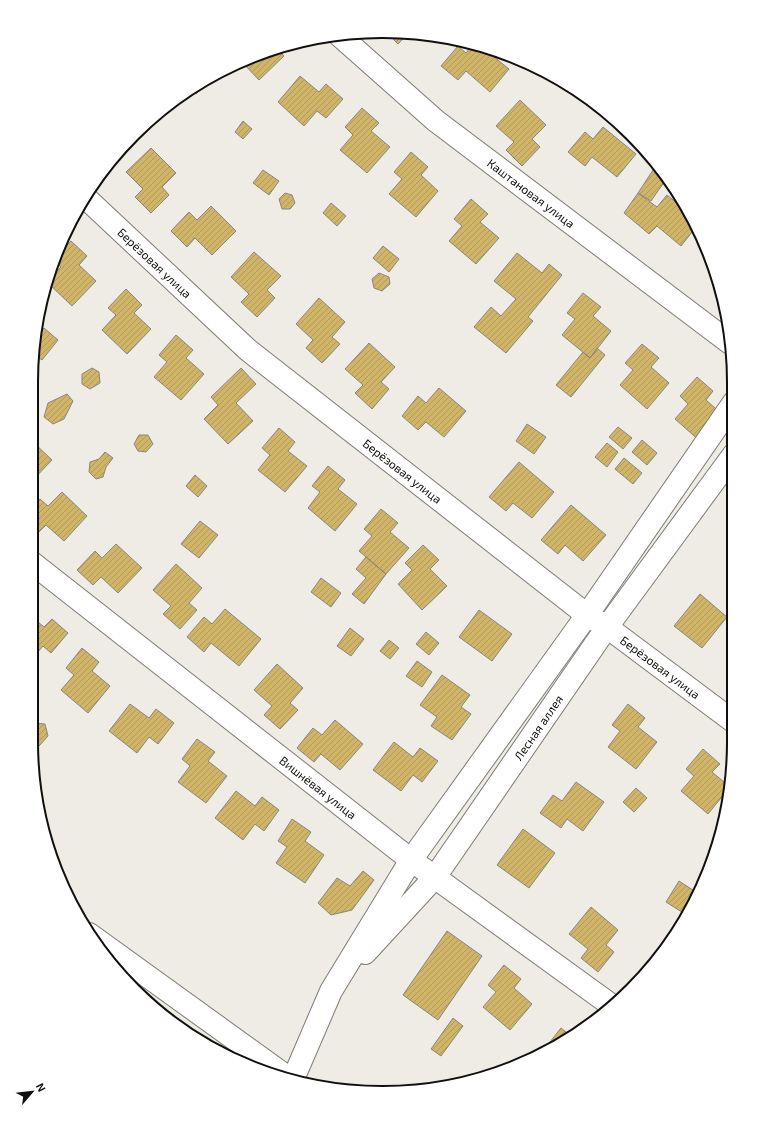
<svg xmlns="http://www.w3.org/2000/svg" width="765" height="1124" font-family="'Exo 2',sans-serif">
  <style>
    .building { fill: url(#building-hatch); stroke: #88867f }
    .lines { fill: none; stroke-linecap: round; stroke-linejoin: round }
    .minor-casing { stroke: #7e7b75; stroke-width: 24 }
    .major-casing { stroke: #7e7b75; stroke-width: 24 }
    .minor { stroke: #fff; stroke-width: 22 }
    .major { stroke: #fff; stroke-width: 22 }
    .labels { text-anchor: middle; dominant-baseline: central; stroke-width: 4; stroke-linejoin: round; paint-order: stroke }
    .street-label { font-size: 12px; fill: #11100e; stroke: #fff }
    .rim { fill: none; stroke: #11100e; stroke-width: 2 }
  </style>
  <defs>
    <pattern id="building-hatch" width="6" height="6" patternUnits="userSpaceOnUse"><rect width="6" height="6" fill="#d0b569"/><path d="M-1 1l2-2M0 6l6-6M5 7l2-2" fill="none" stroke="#b29b5a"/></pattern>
  </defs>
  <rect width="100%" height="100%" fill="#eeece4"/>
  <path class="building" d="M385 31 408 34 398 44Z
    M473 44 483 48 509 69 490 92 466 71 458 80 441 66 458 46 466 53Z
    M277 49 284 56 259 80 241 61Z
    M300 76 319 92 326 84 343 99 326 118 317 111 304 126 278 102Z
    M204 81 205 82 196 94 190 89Z
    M569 86 582 93 580 96 567 88Z
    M520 100 546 125 532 139 540 147 522 166 506 150 514 142 496 126Z
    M362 108 379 123 371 131 390 147 367 173 340 150 353 135 345 127Z
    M243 121 252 129 243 139 235 132Z
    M603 127 636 154 617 177 592 157 585 166 568 152 585 132 593 139Z
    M151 148 176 173 162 187 169 195 151 213 135 197 143 189 126 172Z
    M411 152 428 167 421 175 438 191 416 217 389 194 402 179 394 172Z
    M655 167 667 178 651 201 638 193Z
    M263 170 279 181 269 195 253 183Z
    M285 193 292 195 295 203 290 209H282L279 199Z
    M638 193 657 207 667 195 689 213 696 227 681 246 657 226 649 234 624 213Z
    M471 199 488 214 480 222 499 238 476 264 449 241 462 226 454 219Z
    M331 203 346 216 337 226 323 213Z
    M211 206 236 231 212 255 195 238 187 247 171 231 189 212 197 220Z
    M71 241 87 256 79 265 96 281 72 306 48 283 50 278 61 267 55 262 58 255Z
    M383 246 399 259 389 272 373 258Z
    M254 252 281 276 267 290 275 298 257 317 241 302 249 294 231 277Z
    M517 253 542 273 549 264 562 275 528 317 533 321 506 353 474 327 491 307 501 316 516 299 494 281Z
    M379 273 389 277 390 284 382 291 374 288 372 279Z
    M126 289 142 305 134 313 151 329 127 354 102 330 116 315 108 308Z
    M583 293 601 307 593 316 611 331 590 358 562 335 575 319 567 313Z
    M319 298 345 322 332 337 340 344 322 363 306 348 313 340 296 324Z
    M44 328 58 340 42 360 34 354 35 339Z
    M176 335 193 350 186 358 204 374 181 400 154 377 167 362 159 355Z
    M369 343 395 367 381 382 389 389 372 409 355 393 363 385 345 369Z
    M642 344 659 358 651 367 669 383 647 409 620 385 633 370 625 363Z
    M597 348 605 355 571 397 556 385 583 352 590 358Z
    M92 368 99 372 100 383 90 389 82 384V374Z
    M241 368 256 384 236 403 253 421 228 444 204 419 218 405 211 397Z
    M697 377 713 391 706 400 724 416 701 442 675 419 688 404 680 396Z
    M439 388 466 411 444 437 426 422 418 430 402 416 418 396 426 403Z
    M67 394 73 401 64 419 53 424 44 417 48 403Z
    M527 424 546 437 534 454 516 441Z
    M618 427 632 438 623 449 609 437Z
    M279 428 295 442 288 451 307 466 285 492 258 470 270 455 262 448Z
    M139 435H148L153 444 146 452 138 451 134 444Z
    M31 440 52 460 31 482Z
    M642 440 657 453 647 465 632 452Z
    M607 443 618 452 607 467 595 457Z
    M105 452 113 458 106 467 103 477 96 479 89 472 90 462 99 459Z
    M624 458 642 473 633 484 615 469Z
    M519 462 554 492 532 518 513 503 506 511 489 497Z
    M328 466 345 480 338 489 357 504 335 531 308 508 320 492 312 486Z
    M195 475 207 486 198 497 186 486Z
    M62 492 87 516 64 541 46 525 38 533 31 526V508L40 499 48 506Z
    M571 505 606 535 583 561 565 545 558 554 541 540Z
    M381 509 398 523 390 532 409 548 386 574 359 551 372 536 364 529Z
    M200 521 218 535 199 558 181 544Z
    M116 544 142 568 118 593 101 577 93 585 77 570 95 551 102 558Z
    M423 545 439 560 430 569 447 586 422 610 398 584 412 570 405 563Z
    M366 557 386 574 364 604 352 594 366 578 356 569Z
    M176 564 202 588 189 603 197 610 180 629 163 614 171 606 153 590Z
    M321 578 341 593 331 607 311 592Z
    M700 594 727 617 702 648 674 626Z
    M225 609 261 639 239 666 211 643 204 652 187 637 204 617 212 624Z
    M479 610 512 634 492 661 459 637Z
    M31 616 44 627 52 619 68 633 51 653 43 646 31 660Z
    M350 628 364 639 351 656 337 646Z
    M426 632 439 643 429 655 416 644Z
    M389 640 399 648 390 659 380 651Z
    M82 648 99 662 92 671 110 686 88 713 61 690 74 675 66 668Z
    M417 661 432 672 422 687 406 676Z
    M277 664 303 688 290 703 298 710 280 729 264 715 272 706 254 690Z
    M442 675 470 695 461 707 471 714 452 740 431 726 437 717 420 705Z
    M130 704 149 718 156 709 174 723 158 744 149 737 137 753 109 731Z
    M628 704 645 718 638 727 657 742 636 769 608 747 620 731 612 725Z
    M335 720 363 744 340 770 321 754 314 762 297 748 313 728 322 735Z
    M33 723 45 724 48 736 39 746 31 740V725Z
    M197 739 215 752 208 761 227 776 206 803 178 782 190 766 182 759Z
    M394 742 413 757 420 748 438 761 422 782 413 775 401 791 373 770Z
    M703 749 720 764 712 772 730 787 708 814 681 791 694 776 686 769Z
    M576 782 604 802 583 831 567 819 561 828 540 813 553 795 562 801Z
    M636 788 647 798 634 812 623 802Z
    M236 791 255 806 262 797 279 810 264 831 255 824 243 840 215 818Z
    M292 819 311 832 305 841 324 855 305 883 276 863 287 847 278 841Z
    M523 829 555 853 529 888 497 865Z
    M363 871 374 880 352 910 331 915 318 903 337 878 350 886Z
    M679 881 699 894 685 914 666 902Z
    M591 907 618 930 606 945 614 952 598 972 581 958 588 949 569 934Z
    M447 931 482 956 438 1020 403 995Z
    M654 959 631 990 628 988Z
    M504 965 521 979 514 988 532 1004 510 1030 483 1007 496 992 488 985Z
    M453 1018 463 1026 441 1056 431 1049Z
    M561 1028 571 1036 558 1046 542 1052Z"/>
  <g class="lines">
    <defs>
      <g id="minor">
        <path id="s1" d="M339 35 436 121 730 343"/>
        <path id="s2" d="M87 199 248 350 587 615 607 627 734 722"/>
        <path id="s3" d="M31 562 411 860 611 1005"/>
        <path id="s4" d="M365 953 435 877 607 627 734 454"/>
        <path d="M294 1077 331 991 411 860 587 615 734 402"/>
      </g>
      <path id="major" d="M89 934 283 1074"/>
    </defs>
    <use href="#minor" class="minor-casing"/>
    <use href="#major" class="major-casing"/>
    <use href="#minor" class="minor"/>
    <use href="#major" class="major"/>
  </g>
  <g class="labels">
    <g class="street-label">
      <text stroke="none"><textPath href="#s1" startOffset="249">Каштановая улица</textPath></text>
      <text stroke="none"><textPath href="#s2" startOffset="93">Берёзовая улица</textPath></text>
      <text stroke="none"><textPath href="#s2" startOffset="417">Берёзовая улица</textPath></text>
      <text stroke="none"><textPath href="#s2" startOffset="741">Берёзовая улица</textPath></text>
      <text stroke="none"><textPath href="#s4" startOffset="285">Лесная аллея</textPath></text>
      <text stroke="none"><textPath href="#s3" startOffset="365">Вишнёвая улица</textPath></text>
    </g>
  </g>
  <path d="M0 0H765V1124H0ZM382 38H383A344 344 0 0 1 727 382V742A344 344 0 0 1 383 1086H382A344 344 0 0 1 38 742V382A344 344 0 0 1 382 38Z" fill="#fff" fill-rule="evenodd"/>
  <path class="rim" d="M382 38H383A344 344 0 0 1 727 382V742A344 344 0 0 1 383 1086H382A344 344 0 0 1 38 742V382A344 344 0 0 1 382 38Z"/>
  <g transform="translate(32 1092) rotate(62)" stroke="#ffffff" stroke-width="3" paint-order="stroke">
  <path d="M0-3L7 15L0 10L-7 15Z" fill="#11100e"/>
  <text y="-6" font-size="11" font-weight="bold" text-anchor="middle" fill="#11100e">N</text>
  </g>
</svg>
